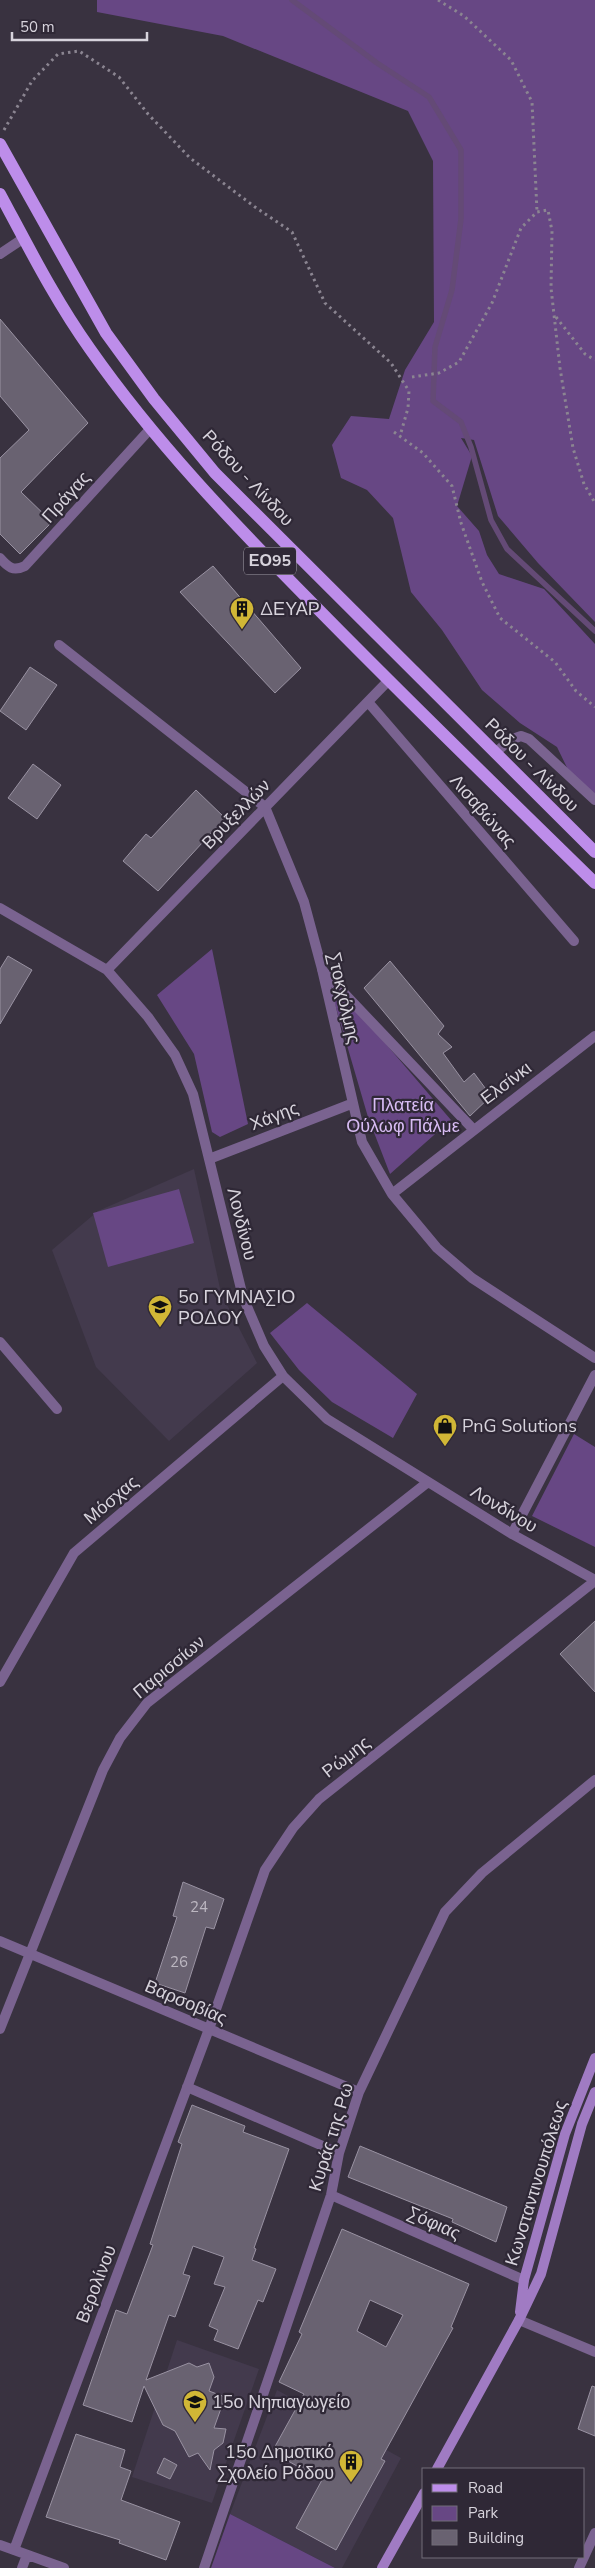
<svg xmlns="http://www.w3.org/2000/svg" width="595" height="2568" font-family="'Nunito Sans',sans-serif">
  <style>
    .built { fill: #433a4d }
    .green { fill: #674784 }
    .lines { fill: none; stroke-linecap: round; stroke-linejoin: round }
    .stream { stroke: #644a76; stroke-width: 5.5 }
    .building { fill: #696271; stroke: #9992a2; fill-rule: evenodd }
    .path { stroke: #8b8591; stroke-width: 3; stroke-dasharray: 2.5 4; stroke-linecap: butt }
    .lane { stroke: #7a6390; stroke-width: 10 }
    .street { stroke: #7a6390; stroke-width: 10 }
    .secondary { stroke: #a07bc3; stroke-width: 10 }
    .primary { stroke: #bd8dea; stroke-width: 12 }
    .labels { text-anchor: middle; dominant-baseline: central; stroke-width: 4.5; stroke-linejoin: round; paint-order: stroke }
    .number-label { font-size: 15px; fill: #bcb7c1 }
    .shield { fill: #2f2836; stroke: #a5a0aa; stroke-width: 1 }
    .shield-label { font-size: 16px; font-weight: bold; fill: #d7d3dc }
    .street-label { font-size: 18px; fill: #d7d3dc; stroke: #2f2836 }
    .poi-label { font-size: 18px; fill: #d7d3dc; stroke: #2f2836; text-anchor: start }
    .park-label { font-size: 18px; fill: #d8bcf4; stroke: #2f2836 }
  </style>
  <rect width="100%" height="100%" fill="#393240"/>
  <path class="built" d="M194 1169 221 1293 257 1363 169 1441 96 1367 52 1250 98 1211Z
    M177 2340 259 2369 212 2503 132 2477Z
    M277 2390 401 2458 342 2568H335L230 2514Z"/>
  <path class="green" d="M97 0H595V622L538 563 498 516 474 440 461 438 472 456 457 506 479 531 487 555 499 574 544 589 595 644V801L574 782 557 747 520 723 482 690 442 630 411 592 393 518 367 490 341 478 332 445 351 416 389 419 405 370 434 322 433 161 408 111 223 36 97 12Z
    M212 949 248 1124 220 1137 212 1132 194 1054 157 995Z
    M344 995 451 1120 390 1174 368 1117 334 1001Z
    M179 1189 194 1243 108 1267 93 1213Z
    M307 1303 417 1394 393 1438 332 1402 299 1370 270 1333Z
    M574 1434 595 1447V1547L532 1516Z
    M230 2514 335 2568H211Z"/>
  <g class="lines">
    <path class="stream" d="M292 0 377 63 429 97 461 150V219L452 290 435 347 433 401 461 422 471 447 491 520 507 549 595 631"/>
  </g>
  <path class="building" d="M0 319 88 423 21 492 52 522 20 554 0 534V458L29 430 0 396Z
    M213 566 301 668 275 693 180 592Z
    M30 667 57 685 26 730 0 711Z
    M33 764 61 785 37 819 8 798Z
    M196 790 225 818 158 891 123 861 146 834 151 838Z
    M8 956 32 970 0 1024V969Z
    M390 961 444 1026 438 1034 452 1047 443 1053 464 1082 474 1073 491 1096 470 1116 364 988Z
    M595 1621V1692L560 1654Z
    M183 1882 224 1899 214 1929 206 1927 185 1993 155 1983 177 1917 173 1916Z
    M192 2105 245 2126 243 2132 289 2149 254 2248 256 2249 252 2260 276 2269 263 2302 258 2300 238 2349 214 2340 218 2330 209 2326 225 2287 214 2284 224 2257 193 2246 183 2274 190 2276 175 2317 169 2315 146 2380 189 2363 197 2367 209 2363 214 2377 209 2391 225 2397 214 2428 226 2429 223 2443 214 2450 210 2470 198 2453 189 2457 175 2431 163 2425 144 2386 132 2422 83 2405 116 2310 127 2314 153 2245 150 2244 182 2144 178 2142Z
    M360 2146 507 2207 496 2242 452 2222 453 2219 348 2177Z
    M342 2229 469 2284 451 2327 453 2328 381 2459 385 2461 336 2550 296 2528 322 2480 272 2452 304 2394 279 2382 302 2334 299 2332ZM370 2300 403 2315 386 2347 357 2331Z
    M592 2386 595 2387V2436L578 2429Z
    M76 2434 125 2450 120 2467 131 2471 121 2500 180 2522 166 2560 119 2543 120 2540 46 2517Z
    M164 2458 177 2465 170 2479 157 2473Z"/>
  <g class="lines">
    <path class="path" d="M438 0 464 16 511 60 532 102 537 212
      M4 130 32 81 58 54 79 51 119 77 148 114 190 158 255 207 292 232 325 303 391 363 409 391 408 408 400 436
      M556 317 585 354 595 360
      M412 377 439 373 459 362 492 303 521 228 537 212 548 210 552 231 551 288 560 368 573 448 584 484 595 503
      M394 432 423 453 452 486 461 523 482 582 500 618 555 662 576 691 595 707"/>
    <path class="lane" d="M0 254 24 238
      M495 753 510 740 521 736 529 739 595 800"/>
    <path class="street" d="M0 558C8 567 13 572 25 566L151 428
      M59 645 265 807 304 902 322 969 362 1142 392 1194 437 1248 472 1278 595 1358
      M368 702 574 941
      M0 908 107 970 148 1017 175 1055 193 1094 243 1297 264 1346 283 1376 327 1419 512 1534 595 1580
      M107 970 388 681
      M322 970 473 1129
      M209 1159 351 1104
      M392 1194 595 1036
      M0 1342 57 1409
      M512 1534 595 1375
      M0 1682 74 1553 283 1376
      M0 1941 359 2092
      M0 2029 103 1770 120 1738 147 1703 428 1482
      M187 2087 339 2153
      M331 2195 524 2280
      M519 2320 595 2352
      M0 2545 64 2568
      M14 2550 209 2029 265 1870 293 1828 319 1799 595 1581
      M22 2568 27 2555
      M204 2568 331 2195 339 2153 359 2092 445 1912 482 1873 595 1780
      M579 2568 595 2533"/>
    <path class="secondary" d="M520 2312 524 2280 565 2134 595 2058
      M437 2469 519 2320 541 2274 582 2124 595 2092
      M382 2568 424 2493"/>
    <path class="primary" d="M0 144 106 333 154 399 215 473 595 852
      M0 194C28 246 55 300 90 349 155 442 234 524 314 605 406 699 501 791 595 883"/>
  </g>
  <defs>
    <symbol id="building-pin" viewBox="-11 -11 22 30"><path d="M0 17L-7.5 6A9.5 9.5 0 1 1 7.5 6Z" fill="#d1b736" stroke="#2f2836"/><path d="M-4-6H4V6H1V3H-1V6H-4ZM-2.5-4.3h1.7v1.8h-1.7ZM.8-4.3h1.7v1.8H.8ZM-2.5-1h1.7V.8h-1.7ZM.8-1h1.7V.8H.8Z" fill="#111"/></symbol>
    <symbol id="school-pin" viewBox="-11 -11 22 30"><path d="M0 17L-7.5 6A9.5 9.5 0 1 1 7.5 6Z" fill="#d1b736" stroke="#2f2836"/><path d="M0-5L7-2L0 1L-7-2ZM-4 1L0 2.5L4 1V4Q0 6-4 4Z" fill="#111"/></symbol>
    <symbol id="shop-pin" viewBox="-11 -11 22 30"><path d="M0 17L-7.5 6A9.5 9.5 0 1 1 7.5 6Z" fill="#d1b736" stroke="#2f2836"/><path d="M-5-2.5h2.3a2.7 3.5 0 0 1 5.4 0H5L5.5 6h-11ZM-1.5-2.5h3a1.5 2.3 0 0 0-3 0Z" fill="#111"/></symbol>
  </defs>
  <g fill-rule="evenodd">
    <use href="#building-pin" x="228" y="595" width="28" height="38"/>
    <use href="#school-pin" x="146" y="1293" width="28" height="38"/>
    <use href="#shop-pin" x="431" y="1412" width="28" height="38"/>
    <use href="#school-pin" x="181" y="2388" width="28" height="38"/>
    <use href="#building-pin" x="337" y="2448" width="28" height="38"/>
  </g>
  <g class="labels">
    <g class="number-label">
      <text x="199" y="1907">24</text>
      <text x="179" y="1962">26</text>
    </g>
    <rect class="shield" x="244" y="547.5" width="52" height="27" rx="4"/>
    <g class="shield-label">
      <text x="270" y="561">ΕΟ95</text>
    </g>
    <g class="street-label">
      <text transform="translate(248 478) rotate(47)">Ρόδου - Λίνδου</text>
      <text transform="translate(66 497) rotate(-48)">Πράγας</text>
      <text transform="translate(532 765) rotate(45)">Ρόδου - Λίνδου</text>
      <text transform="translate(483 811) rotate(49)">Λισαβώνας</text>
      <text transform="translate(236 814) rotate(-46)">Βρυξελλών</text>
      <text transform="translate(344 998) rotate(77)">Στοκχόλμης</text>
      <text transform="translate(506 1083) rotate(-37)">Ελσίνκι</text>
      <text transform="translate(274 1116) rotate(-21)">Χάγης</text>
      <text transform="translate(242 1224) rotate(76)">Λονδίνου</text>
      <text transform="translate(111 1500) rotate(-40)">Μόσχας</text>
      <text transform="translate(504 1509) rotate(31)">Λονδίνου</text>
      <text transform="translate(169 1667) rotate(-40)">Παρισσίων</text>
      <text transform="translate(346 1757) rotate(-38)">Ρώμης</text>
      <text transform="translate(186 2002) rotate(23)">Βαρσοβίας</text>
      <text transform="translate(331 2137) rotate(-73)">Κυράς της Ρω</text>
      <text transform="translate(536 2183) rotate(-73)">Κωνσταντινουπόλεως</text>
      <text transform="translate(434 2223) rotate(24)">Σόφιας</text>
      <text transform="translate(96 2284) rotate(-69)">Βερολίνου</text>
    </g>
    <g class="poi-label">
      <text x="260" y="609">ΔΕΥΑΡ</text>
      <text x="178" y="1297">5ο ΓΥΜΝΑΣΙΟ<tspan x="178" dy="21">ΡΟΔΟΥ</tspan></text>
      <text x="462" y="1426">PnG Solutions</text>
      <text x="212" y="2402">15ο Νηπιαγωγείο</text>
      <text x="334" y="2452" text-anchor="end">15ο Δημοτικό<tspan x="334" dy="21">Σχολείο Ρόδου</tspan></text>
    </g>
    <g class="park-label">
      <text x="403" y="1105">Πλατεία<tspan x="403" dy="21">Ούλωφ Πάλμε</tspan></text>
    </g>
  </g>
  <rect x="422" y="2468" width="162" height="90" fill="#2f2836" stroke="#726c78"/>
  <rect x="432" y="2484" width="25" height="8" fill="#bd8dea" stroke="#726c78"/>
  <text x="468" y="2493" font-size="15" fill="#d7d3dc">Road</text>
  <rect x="432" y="2506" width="25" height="15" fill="#674784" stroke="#726c78"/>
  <text x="468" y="2518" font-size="15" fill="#d7d3dc">Park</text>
  <rect x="432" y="2530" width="25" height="15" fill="#696271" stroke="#726c78"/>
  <text x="468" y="2543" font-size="15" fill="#d7d3dc">Building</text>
  <path d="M12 32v8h135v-8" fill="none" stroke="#d7d3dc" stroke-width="2.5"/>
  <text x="20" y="32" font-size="15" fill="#d7d3dc" stroke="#2f2836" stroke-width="4" paint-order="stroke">50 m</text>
</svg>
